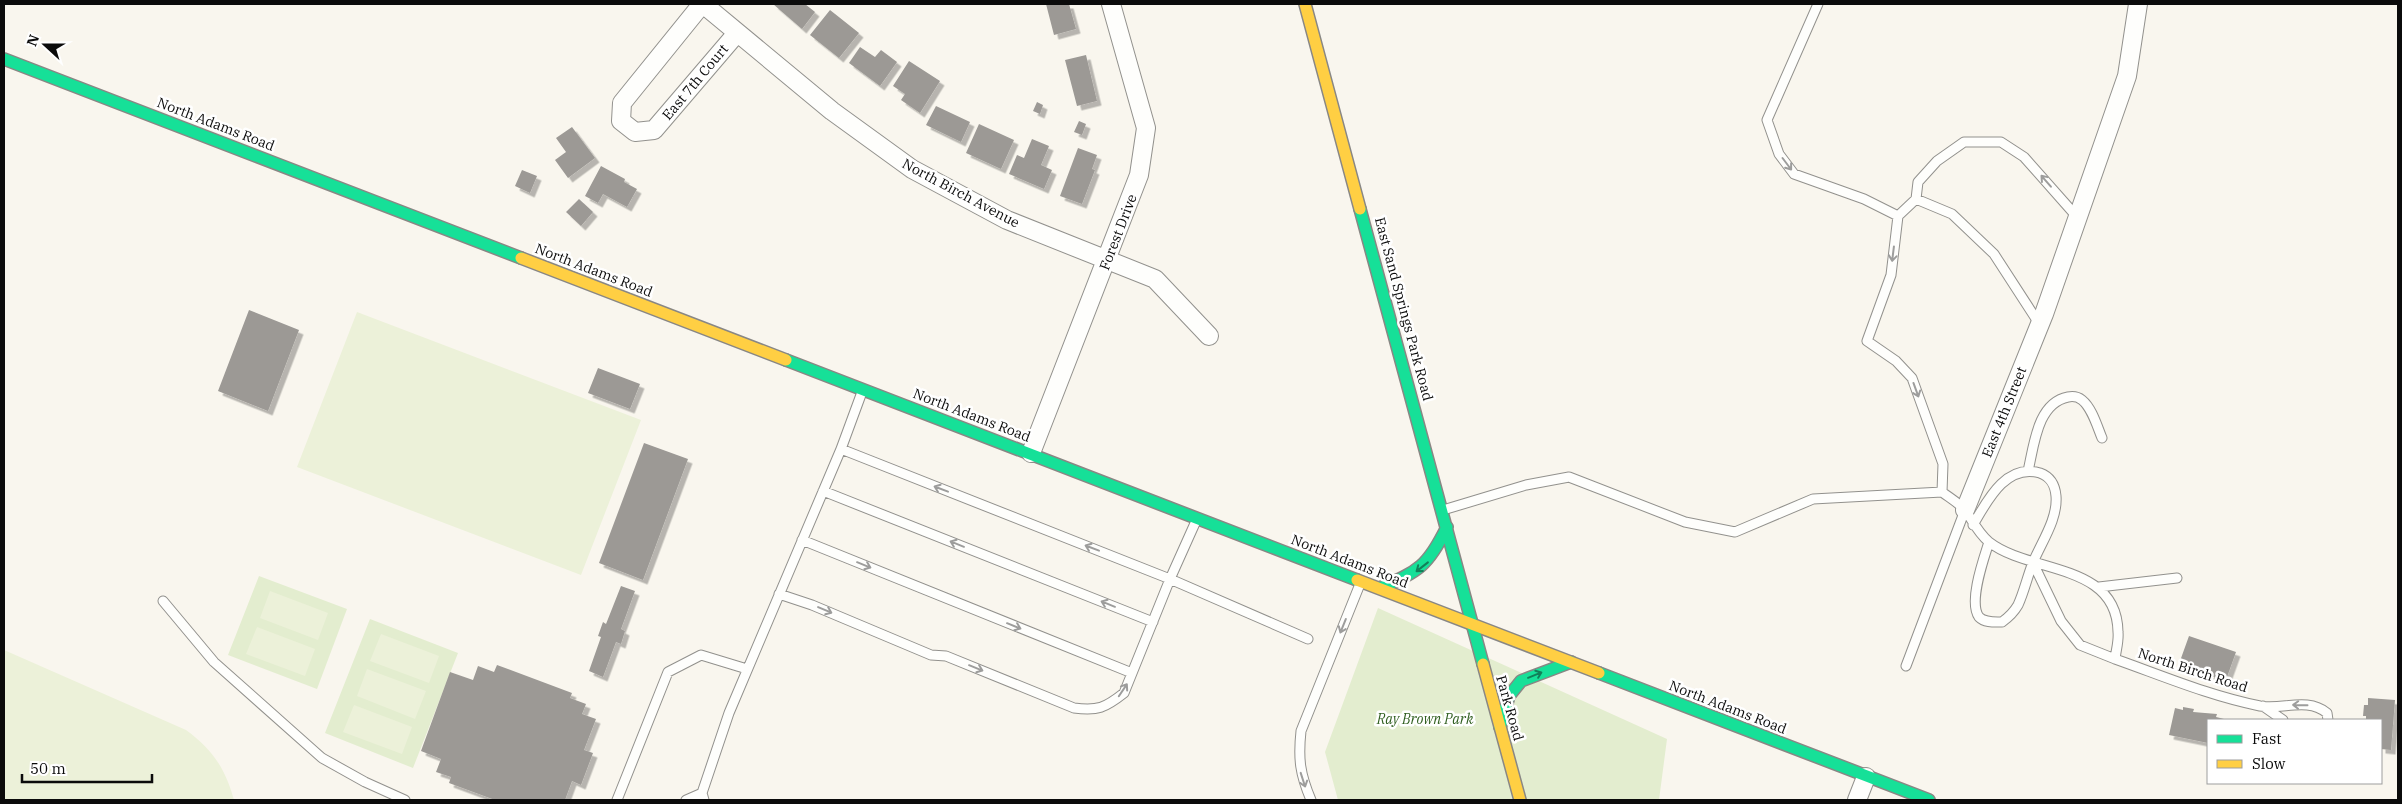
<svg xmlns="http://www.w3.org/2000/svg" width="2402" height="804" font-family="'IBM Plex Serif',serif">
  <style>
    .green { fill: #e3edcf }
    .pitch { fill: #ecf1d9 }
    .building { fill: #9c9995; filter: url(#shadow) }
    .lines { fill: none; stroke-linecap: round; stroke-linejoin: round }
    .lane-casing { stroke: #92918d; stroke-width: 11 }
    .street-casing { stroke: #92918d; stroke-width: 20 }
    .fast-casing { stroke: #898784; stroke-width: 14 }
    .slow-casing { stroke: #898784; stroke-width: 14 }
    .lane { stroke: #fefefc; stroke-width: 9 }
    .street { stroke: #fefefc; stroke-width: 18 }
    .fast { stroke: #16e098; stroke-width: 11 }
    .slow { stroke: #ffcf43; stroke-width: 11 }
    .oneway { stroke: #9d9d9c }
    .oneway2 { stroke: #118059 }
    .labels { text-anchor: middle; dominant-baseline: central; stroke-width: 5; stroke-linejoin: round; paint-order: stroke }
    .street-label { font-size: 14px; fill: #0b0b0b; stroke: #fff }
    .park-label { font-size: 14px; font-style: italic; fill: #2f5e1f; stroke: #fff }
  </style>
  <defs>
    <filter id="shadow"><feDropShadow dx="4.5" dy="4.5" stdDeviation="0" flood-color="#0004"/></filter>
  </defs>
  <rect width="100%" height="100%" fill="#f9f6ee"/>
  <path class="green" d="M259 576 347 609 317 689 228 655Z
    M1378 608 1667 739 1659 800H1338L1325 752Z
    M370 619 458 653 413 768 325 733Z"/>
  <path class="pitch" d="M357 312 641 420 581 575 297 467Z
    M270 591 328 613 318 640 260 618Z
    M257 627 315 649 305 676 246 654Z
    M381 634 439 656 429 683 370 661Z
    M4 650 186 730C213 750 225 768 234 800H4Z
    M367 669 426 691 415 719 357 696Z
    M354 705 412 727 402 754 343 732Z"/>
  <path class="building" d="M773 4H805L815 12 802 29Z
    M1046 4H1069L1076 29 1054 35Z
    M830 10 859 33 839 58 810 35Z
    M860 47 875 57 881 50 897 62 880 86 849 63Z
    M1086 55 1097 101 1077 106 1065 60Z
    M909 61 940 81 920 113 901 100 905 94 893 86Z
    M1037 102 1043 105 1040 114 1033 111Z
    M936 106 970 122 961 142 926 125Z
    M1079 121 1086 124 1082 135 1074 132Z
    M979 124 1014 140 1001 169 966 153Z
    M572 127 595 158 568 178 555 160 566 152 556 138Z
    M1032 139 1049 146 1041 165 1052 170 1044 189 1009 174 1017 155 1024 158Z
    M1078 148 1097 155 1092 169 1095 170 1082 204 1060 196Z
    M601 166 625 179 624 182 637 189 627 207 603 194 598 203 585 196Z
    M522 170 537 176 530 193 515 186Z
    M579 199 593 212 581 226 566 212Z
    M249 310 299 330 268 411 218 391Z
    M598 368 640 384 630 409 588 393Z
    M644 443 688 459 643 580 599 563Z
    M621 586 635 591 621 629 625 631 621 644 616 642 603 677 589 671 601 637 598 636 603 622 606 624Z
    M2189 636 2236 652 2227 677 2220 674 2218 679 2209 675 2210 672 2196 666 2195 671 2187 668 2188 663 2180 661Z
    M497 665 572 693 570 698 586 704 582 714 596 719 584 750 593 753 581 785 572 781 565 800H495L449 783 451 777 436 772 441 759 421 751 450 672 473 680 478 666 494 672Z
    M2368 698 2395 700 2391 750 2381 749V720H2366V716H2363L2364 705H2368Z
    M2183 707 2194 709 2193 712 2217 714 2216 717 2224 719 2208 720V743L2169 735 2175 708 2183 710Z"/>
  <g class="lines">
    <defs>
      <path id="lane" d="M1818 4 1767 120 1779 154 1794 174 1864 199 1898 216 1891 275 1867 341 1896 361 1912 378 1943 464 1942 492
        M1916 199 1918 182 1937 161 1964 142H2001L2024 157 2078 218
        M1898 216 1916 199 1952 214 1994 254 2040 325
        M2028 471C2034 446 2037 403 2068 397 2073 396 2077 396 2082 400 2092 408 2097 426 2102 438
        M823 491 1153 622
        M1443 510 1526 485 1569 477 1685 522 1735 532 1813 499 1942 492C1950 498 1960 504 1966 511 1973 522 1979 534 1989 542 2030 574 2117 562 2118 632 2119 641 2116 650 2115 659L2080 645 2061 621 2033 563
        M1196 521 1170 579 1308 639
        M1973 525C1987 501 2006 463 2040 473 2051 477 2055 485 2056 496 2058 520 2040 544 2032 565 2027 578 2024 592 2018 605 2014 612 2009 617 2002 622 1995 622 1985 623 1979 617 1968 602 1984 558 1989 542
        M802 540 1132 673
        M2099 587 2177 578
        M779 594 812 605 931 655 946 656 1074 708C1098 711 1105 708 1124 693L1170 579 841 449
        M163 601 214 662 322 758 365 782 405 800
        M2115 659C2163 676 2210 696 2260 706 2283 710 2307 697 2327 713L2328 720
        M1906 666 1965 510
        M2263 706 2283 720
        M617 800 668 672 701 655 747 669
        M686 800 702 793
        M704 800 702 793 729 713 841 449 862 392
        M1311 800C1300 774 1298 759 1301 731L1360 584"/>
      <path id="street" d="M702 4 622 103 621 121 635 132 654 130 737 33
        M703 4 832 111 912 169 1007 220 1155 279 1209 336
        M1031 453 1139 175 1146 128 1111 4
        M1965 510 2044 314 2127 76 2138 4
        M1857 800 1866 777"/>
      <path id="fast" d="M4 59 521 258
        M1360 209 1483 664
        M786 360 1357 580
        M1380 588C1419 571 1428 566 1447 527
        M1599 673 1929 800
        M1500 727 1509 696 1521 681 1571 662"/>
      <path id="slow" d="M1305 4 1360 209
        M521 258 786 360
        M1357 580 1599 673
        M1483 664 1520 800"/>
    </defs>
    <use href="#lane" class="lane-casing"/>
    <use href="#street" class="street-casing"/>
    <use href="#fast" class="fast-casing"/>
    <use href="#slow" class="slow-casing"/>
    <use href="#lane" class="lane"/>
    <use href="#street" class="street"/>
    <use href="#fast" class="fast"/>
    <use href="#slow" class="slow"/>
  </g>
  <defs><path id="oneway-shaft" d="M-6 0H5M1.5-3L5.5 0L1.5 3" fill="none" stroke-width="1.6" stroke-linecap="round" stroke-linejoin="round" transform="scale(1.25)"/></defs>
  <g class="oneway">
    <use href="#oneway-shaft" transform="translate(1787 164) rotate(53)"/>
    <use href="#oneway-shaft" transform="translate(2046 181) rotate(-131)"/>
    <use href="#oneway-shaft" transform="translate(1893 254) rotate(97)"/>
    <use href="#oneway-shaft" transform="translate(1916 390) rotate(70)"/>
    <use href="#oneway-shaft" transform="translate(941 489) rotate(-159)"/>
    <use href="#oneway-shaft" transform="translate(957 544) rotate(-158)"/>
    <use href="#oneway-shaft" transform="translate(1092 548) rotate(-159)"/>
    <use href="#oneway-shaft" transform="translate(864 565) rotate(22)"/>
    <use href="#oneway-shaft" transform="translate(1108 604) rotate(-158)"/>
    <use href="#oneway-shaft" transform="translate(825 610) rotate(23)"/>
    <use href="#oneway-shaft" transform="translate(1014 626) rotate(22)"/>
    <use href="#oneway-shaft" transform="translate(1343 626) rotate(112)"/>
    <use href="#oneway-shaft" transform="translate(976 668) rotate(22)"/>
    <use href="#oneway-shaft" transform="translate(1123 690) rotate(-56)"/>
    <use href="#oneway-shaft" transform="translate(2300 705) rotate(-179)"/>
    <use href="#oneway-shaft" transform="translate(1303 780) rotate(72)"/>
  </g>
  <g class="oneway2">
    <use href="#oneway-shaft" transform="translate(1422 567) rotate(142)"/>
    <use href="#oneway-shaft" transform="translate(1535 675) rotate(-22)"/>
  </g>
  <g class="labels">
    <g class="street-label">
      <text transform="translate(695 82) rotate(-50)">East 7th Court</text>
      <text transform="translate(216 124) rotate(21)">North Adams Road</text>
      <text transform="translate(961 193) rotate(28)">North Birch Avenue</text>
      <text transform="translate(1118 232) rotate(-69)">Forest Drive</text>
      <text transform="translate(594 270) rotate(21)">North Adams Road</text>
      <text transform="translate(1404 309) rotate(75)">East Sand Springs Park Road</text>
      <text transform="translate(2004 412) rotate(-68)">East 4th Street</text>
      <text transform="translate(972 415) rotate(21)">North Adams Road</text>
      <text transform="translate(1350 561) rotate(21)">North Adams Road</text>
      <text transform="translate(2193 670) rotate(18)">North Birch Road</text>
      <text transform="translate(1728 707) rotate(21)">North Adams Road</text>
      <text transform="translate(1510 708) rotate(74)">Park Road</text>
    </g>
    <g class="park-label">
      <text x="1425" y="719">Ray Brown Park</text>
    </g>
  </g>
  <rect width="2402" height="804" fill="none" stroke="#0b0b0b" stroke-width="10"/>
  <rect x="2207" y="719" width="175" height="65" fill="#ffffff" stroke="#9d9d9d"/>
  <rect x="2217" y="735" width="25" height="8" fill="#16e098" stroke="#9d9d9d"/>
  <text x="2252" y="744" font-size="15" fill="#0b0b0b">Fast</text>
  <rect x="2217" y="760" width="25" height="8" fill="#ffcf43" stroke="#9d9d9d"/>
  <text x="2252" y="769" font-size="15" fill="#0b0b0b">Slow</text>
  <g transform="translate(45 45) rotate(291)" stroke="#ffffff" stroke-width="4" paint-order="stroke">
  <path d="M0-4L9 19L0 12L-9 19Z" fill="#0b0b0b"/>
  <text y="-8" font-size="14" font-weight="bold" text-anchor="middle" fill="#0b0b0b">N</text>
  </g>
  <path d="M22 774v8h130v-8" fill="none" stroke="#0b0b0b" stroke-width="2.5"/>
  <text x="30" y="774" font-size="15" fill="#0b0b0b" stroke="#ffffff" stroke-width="4" paint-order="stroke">50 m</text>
</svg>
